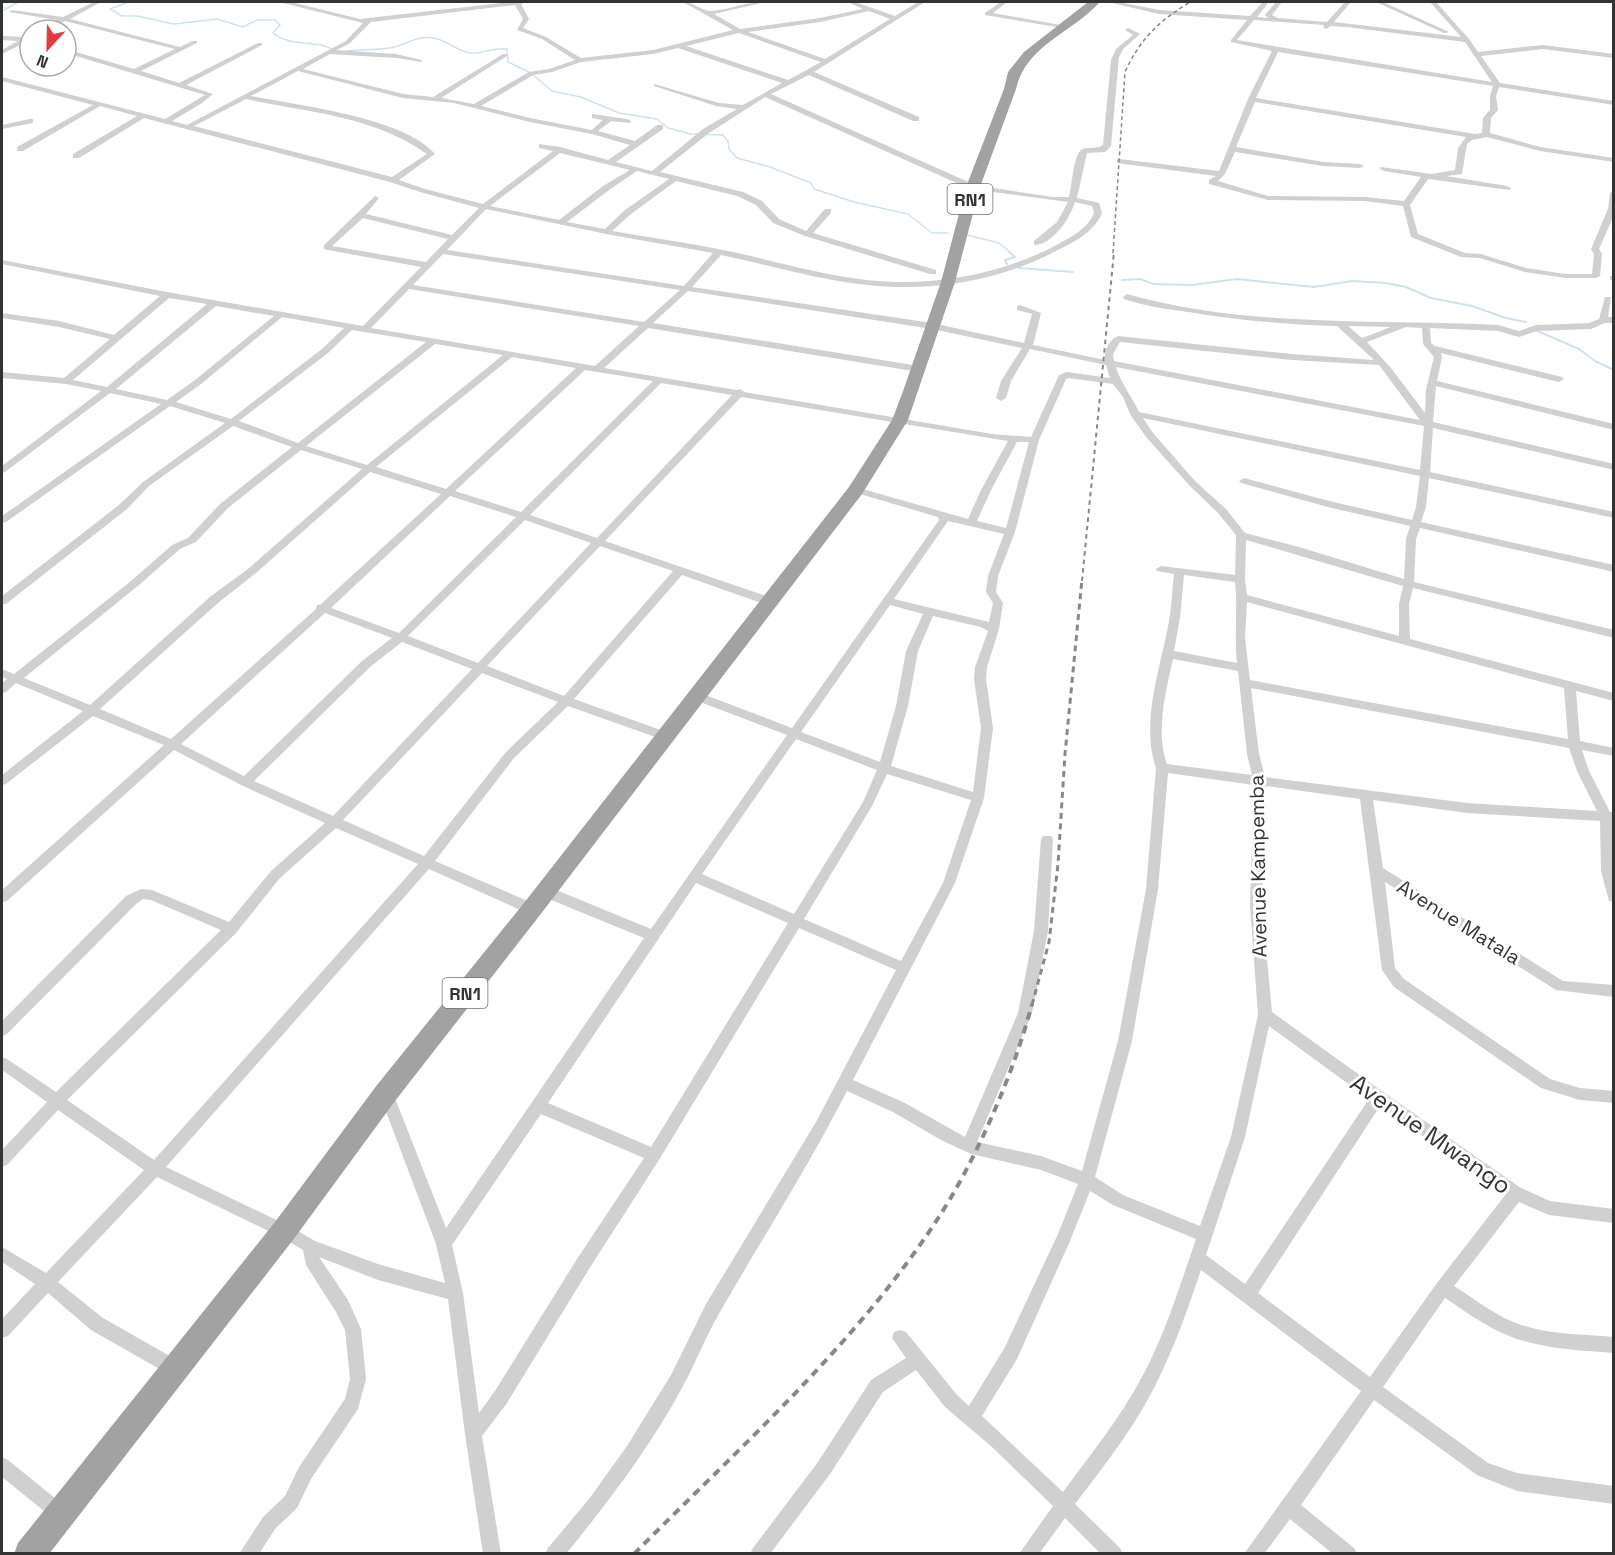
<svg xmlns="http://www.w3.org/2000/svg" width="1615" height="1555" font-family="'Space Grotesk',sans-serif">
  <style>
    .lines { fill: none; stroke-linecap: round; stroke-linejoin: round }
    .stream-far1 { stroke: #cfe2ee; stroke-width: 1.5 }
    .stream { stroke: #cfe2ee; stroke-width: 2 }
    .minor { fill: #d0d0d0; fill-rule: evenodd }
    .trunk { fill: #a2a2a2; fill-rule: evenodd }
    .rail-far3 { stroke: #888; stroke-width: 1.5; stroke-dasharray: 4 3; stroke-linecap: butt }
    .rail-far2 { stroke: #888; stroke-width: 2; stroke-dasharray: 4.5 4; stroke-linecap: butt }
    .rail-far1 { stroke: #888; stroke-width: 3; stroke-dasharray: 6 4.5; stroke-linecap: butt }
    .rail { stroke: #888; stroke-width: 4; stroke-dasharray: 8 6; stroke-linecap: butt }
    .labels { text-anchor: middle; dominant-baseline: central; stroke-width: 6; stroke-linejoin: round; paint-order: stroke }
    .shield { fill: #fff; stroke: #707070; stroke-width: 1.5 }
    .shield-label { font-size: 18px; font-weight: bold; fill: #333 }
    .street-label { font-size: 20px; fill: #333; stroke: #fff }
    .near-street-label { font-size: 24px; fill: #333; stroke: #fff }
  </style>
  <rect width="100%" height="100%" fill="#fff"/>
  <g class="lines">
    <path class="stream-far1" d="M129 2 110 9 122 16H137L174 24 217 19 243 27 257 20H275L280 25 273 33C291 48 315 39 334 50
      M2 11 18 2
      M347 51C363 49 383 51 398 46 411 42 416 36 433 38 447 39 457 52 470 53 483 54 494 47 507 49L508 62 531 73 552 91 581 97 619 113 657 119 668 128 691 134 723 135 728 141 729 149 737 158 770 167 811 183 814 189 854 202 908 214 932 233H948
      M967 235 999 243 1011 253"/>
    <path class="stream" d="M1007 264 1005 260 1015 257 1009 252
      M1019 268 1073 272
      M1122 280 1140 279 1154 284 1192 285 1237 279 1314 287 1352 281 1386 283 1406 287 1431 298 1472 306 1506 318 1526 322
      M1535 330 1579 349 1595 361 1614 370"/>
    <path class="minor" d="M94 2H101L70 19 180 47 193 41H197V43L141 71 179 83 258 43H262V45L186 85 213 94 202 103 172 121 187 125 346 41 363 23 283 3 282 2H291L360 19 511 2H526L521 4 529 19 523 28 546 37 581 58 653 50 733 30 683 2C693 2 701 10 710 11 725 11 745 2 762 2L761 3 714 14 740 29 820 18 863 9 848 2H855L895 16 918 2H925L814 72 919 117V121H913L809 75 771 94 975 185 1052 197H1069C1072 187 1073 157 1081 150 1086 146 1097 150 1103 145L1111 60 1116 49 1133 35 1125 30 1128 28 1140 34 1123 49 1119 57 1111 146 1105 152 1087 153 1077 198 1099 203 1102 213C1094 233 1072 243 1054 252 998 281 931 292 868 285 818 280 770 265 721 255L692 287 932 323 1024 343 1032 314 1017 310V306L1020 305 1041 313 1033 345 1105 360C1104 350 1109 340 1118 336L1292 354 1374 360 1337 326C1287 325 1237 320 1188 312 1166 309 1145 306 1124 299L1123 297 1127 294C1247 328 1375 319 1498 325L1519 331 1536 325 1589 323 1599 319 1605 297H1611L1608 317H1614V323H1605L1591 329 1537 331 1519 337 1498 331 1430 328 1431 343 1435 346 1562 377 1564 379 1559 382 1441 353 1442 357 1437 381 1614 424V430L1436 386 1433 422 1614 464V470L1433 428 1430 472 1614 512V518L1429 478 1426 507 1421 522 1614 565V572L1420 528 1416 539 1414 582 1614 630V638L1413 588 1409 604 1410 639 1614 693V701L1576 691 1580 741 1614 748V756L1582 750 1589 771 1610 812H1614V902L1609 901 1608 897 1601 871 1600 821 1467 813 1373 800 1383 868 1563 981 1614 985V997L1556 990 1385 882 1395 968 1404 979 1550 1079 1580 1088 1614 1091V1103L1580 1100 1541 1088 1394 987 1382 970 1360 799 1266 786 1262 906 1272 1012 1383 1092 1521 1188 1550 1201 1614 1209V1223L1549 1215 1519 1202 1454 1286C1473 1298 1491 1312 1511 1321 1543 1335 1580 1334 1614 1337V1353C1575 1350 1536 1349 1500 1332 1481 1323 1463 1310 1445 1298L1383 1387 1488 1463 1517 1473 1614 1486V1504L1517 1491 1477 1475 1374 1400 1301 1505 1354 1548 1357 1554H1333L1290 1519 1264 1554H1244L1361 1391 1201 1270C1188 1309 1174 1348 1155 1386 1134 1428 1104 1466 1075 1504L1120 1548 1123 1554H1101L1065 1518 1039 1554H1019L1053 1506 992 1447 945 1407 916 1370 883 1392 830 1474 770 1554H750L753 1548 818 1462 871 1380 906 1358 892 1338 894 1332 900 1330 906 1332 957 1395 969 1406 1005 1347 1058 1234 1078 1184 1041 1170 971 1154 941 1140 893 1112 847 1091C808 1167 762 1239 720 1312 706 1336 696 1362 683 1386 651 1446 609 1501 566 1554H545L548 1548 589 1499 627 1446 671 1375 706 1304 816 1122 896 970 799 928 659 1160 589 1269 507 1403 482 1436 501 1554H483L465 1434 448 1299 378 1280 319 1257 348 1300 361 1329 366 1379 358 1409 311 1479 297 1508 275 1529 259 1554H239L263 1517 285 1496 299 1467 345 1399 350 1379 345 1330 336 1312 306 1265 303 1250 279 1236 157 1177 58 1282 103 1318 182 1363 184 1369 182 1375 176 1377 170 1375 91 1330 48 1293 8 1336 2 1338V1319L35 1284 2 1262V1247L46 1273 144 1170 58 1110 7 1165 2 1167V1150L47 1102 2 1070V1057L7 1059 56 1092 221 930 151 900 143 899 136 904 7 1034 2 1036V1021L126 896 141 889 152 890 229 922 271 871 325 823 241 785 174 750 7 901 2 902V890L164 745 93 716 6 784 2 785V775L83 711 16 683 6 692 2 693V683L7 679 2 677V669L14 674 131 581 172 545 188 538 220 504 292 447 233 426 149 486 127 509 6 604H2V596L119 505 143 482 225 423 170 406 6 522 2 523V516L161 404 110 393 5 472 2 473V466L101 391 66 384 2 378V372L64 378 110 339 59 327 2 318V313L59 321 114 335 160 296 2 264V260L167 292 363 326 421 267 328 250 324 249V245L375 196 379 198 366 214 452 235 479 208 420 192 390 182 144 118 79 158H73V154L137 116 100 106 23 151H17V147L93 105 2 81V77L165 119 205 95 66 53V49L134 69 175 49 65 21 48 30H40L57 20 9 12 12 10 63 17ZM515 5 523 19 517 30 542 39 575 60 549 69 529 72 474 104 441 98 507 56V54H503L433 97 403 94 303 69 330 54 396 58 422 62V60L396 54 337 50 350 43 371 22ZM869 11 890 19 825 59 748 32 820 22ZM739 33 821 62 788 80 686 46ZM678 48 782 83 743 105 719 103 654 84V86L716 106 737 109 703 129 652 171 616 162 663 129V125H657L635 141 598 131 611 121 630 123 631 121 627 119 592 114V118L603 120 592 130 530 118 481 106 533 75 552 72 581 62 653 54ZM298 71 403 98 454 103 530 122 592 134 630 145 608 160 560 147 539 144V148L553 151 483 204 425 189 399 180 435 154C403 117 299 106 251 96ZM765 97 970 189 1068 202 1057 222 1034 241V245C1053 245 1070 218 1075 202L1092 206 1094 213C1087 231 1065 240 1049 249 993 276 928 287 867 280 823 275 781 263 738 253 696 244 654 238 612 231L631 214 676 181 737 196 756 205 773 223 805 236 930 274H936V270L813 233 831 213V209H825L806 231 779 219 762 201 743 192 660 172 709 133ZM246 99C307 112 374 116 427 154L392 177 194 126ZM560 153 630 170 603 186 559 220 490 206ZM637 171 669 179 625 210 605 229 567 222 609 190ZM486 209 606 234 713 253 684 286 447 250ZM363 218 448 239 426 262 332 246ZM443 254 680 290 644 322 413 285ZM409 289 639 326 595 366 371 328ZM688 291 932 329 1022 348 1001 381 996 398 1001 401 1006 398 1011 381 1030 349 1106 365 1110 378 1067 372 1059 375 1031 437 992 434 744 392 740 389 737 390 604 368 648 328 919 372 923 369 919 366 653 323ZM169 298 207 304 107 387 73 380ZM216 306 274 316 195 380 167 400 116 389ZM282 317 344 328 322 349 231 419 176 402 201 384ZM1348 326 1391 327 1362 338ZM1406 327 1422 328 1423 344 1434 357 1426 389 1425 413 1391 368 1367 342ZM352 330 426 342 298 443 239 421 328 353ZM1120 342 1292 360 1379 365 1420 420 1114 361 1113 354ZM435 344 503 355 367 465 306 446ZM512 357 576 368 446 489 376 467ZM1116 367 1424 426 1420 470 1139 412C1132 396 1121 384 1116 367ZM585 370 653 381 521 512 455 491ZM1068 378 1113 384 1123 397 1130 414 1146 437 1189 485 1218 513 1236 535 1235 575 1161 566 1156 569 1157 571 1174 574C1172 589 1172 605 1169 621 1161 667 1140 722 1156 768L1146 889 1118 1041 1082 1171 1041 1156 977 1142 1032 1013 1048 931 1053 839 1051 836H1043L1041 839 1034 931 1018 1013 965 1137 903 1102 853 1080 955 883 984 798 993 728 986 679 987 667 999 629 1003 603 996 592 998 576 1015 532 1039 440 1066 379ZM661 383 732 395 597 538 530 515ZM741 397 1008 441 981 490 968 519 859 488H853V492L938 517 939 520 792 728 700 693H692L690 696 692 699 787 735 651 929 549 887H539L538 891 539 895 644 938 446 1228 393 1093 391 1089 386 1087 381 1089 379 1093 436 1244 445 1283 378 1264 315 1241 289 1226 166 1167 429 869 527 913 532 914 537 913 538 909 537 905 435 861 514 758 568 706 661 739H669L671 736 669 733 574 699 682 575 767 605H775L776 602 775 599 605 541ZM1143 418 1420 476 1416 507 1412 520 1329 501 1244 478 1239 481 1241 483 1328 507 1410 526 1406 539 1404 579 1299 547 1245 533 1226 509 1195 481 1153 433ZM1017 442H1029L1006 528 977 521 991 490ZM301 450 362 469 248 569 211 596 90 705 24 678 139 585 180 549 196 542 228 508ZM370 472 441 494 321 604 317 605 316 609 171 739 100 709 219 602 256 573ZM450 496 516 517 399 633 331 608ZM525 520 591 543 478 663 408 636ZM948 521 1004 534 988 576 986 592 993 603 989 622 894 599ZM1246 540 1403 586 1399 604V636L1247 595 1245 579ZM600 546 673 571 564 696 487 666ZM1184 575 1235 582C1238 609 1234 636 1237 663L1174 651 1180 618ZM1247 602 1564 688 1568 739 1250 680 1245 638ZM890 605 923 614 906 651 896 706 880 762 801 732ZM325 613 392 638 362 661 244 776 181 744ZM933 616 981 627 988 631 975 667 974 679 981 728 973 792 891 766 908 706 918 651ZM402 642 472 669 333 816 254 781 370 667ZM1173 659 1238 671 1247 754 1252 775 1167 764C1155 732 1166 691 1173 659ZM482 673 558 702 506 752 424 856 343 820ZM1251 688 1569 748 1577 771 1597 811 1467 803 1265 777 1259 754ZM796 739 877 770 863 802 794 914 702 874ZM1168 773 1254 785 1250 906 1258 1015 1231 1137 1200 1226 1123 1195 1095 1177 1132 1041 1158 889ZM887 774 971 800 943 883 901 961 804 919 872 806ZM336 828 418 864 154 1160 67 1100 236 933 279 879ZM696 883 788 923 651 1147 548 1103ZM1269 1026 1369 1099 1245 1284 1206 1255 1245 1137ZM1380 1106 1506 1194 1437 1283 1370 1377 1258 1293ZM541 1114 644 1158 577 1259 495 1391 479 1413 463 1293 452 1245ZM1090 1191 1113 1205 1196 1239C1180 1285 1166 1332 1143 1375 1121 1417 1091 1454 1063 1492L982 1416 1017 1359 1070 1241Z
      M1001 2H1007L993 13 1066 26 1063 28 985 15V13Z
      M1108 2H1118L1159 10 1250 16 1263 2H1269L1257 17 1268 18 1265 15 1276 2H1282L1272 15 1278 18 1327 22 1345 2H1351L1334 22 1461 37 1430 2H1436L1469 39 1478 52 1543 45 1614 54V58L1543 49 1481 56 1500 83 1614 101V105L1499 87 1496 96 1498 110 1491 118 1490 133 1540 147 1614 158V162L1540 151 1487 137 1472 140 1467 144 1462 174 1446 176 1507 186 1511 188 1510 190 1428 179 1410 205 1418 234 1465 253 1481 254 1526 268 1565 274H1592L1594 254 1591 249 1608 209 1610 193 1614 191V215L1599 249 1602 254 1600 276 1596 278H1565L1525 272 1480 258 1461 257 1411 237 1403 206 1365 201 1268 200 1209 184V180L1216 176 1117 163V159H1120L1219 171 1248 99 1272 51 1231 42V40L1247 20 1159 14ZM1254 20 1324 25 1323 27 1326 29 1331 26 1347 27 1465 42 1492 82 1237 40ZM1278 52 1493 86 1490 96V110L1483 118 1482 133 1475 134 1256 98ZM1255 102 1466 137 1458 148 1455 170 1431 174 1381 167 1380 169 1384 171 1421 177 1404 201 1365 197 1268 196 1218 181 1225 174 1235 152 1323 166 1360 168 1364 166 1360 164 1323 162 1236 147Z
      M1376 2H1383L1449 32 1444 33Z
      M30 35V40L2 54V50L18 41 2 40V36L24 37Z
      M30 119H33V123L2 129V125Z
      M1610 276H1614V280H1610Z
      M2 1457 8 1460 66 1507 69 1513 66 1519 60 1522 54 1519 2 1477Z"/>
    <path class="trunk" d="M1088 2H1100C1072 33 1026 45 1016 89L980 187 955 282 908 420 862 494 540 915 395 1101 293 1240 49 1554H14L18 1543 275 1222 377 1085 524 903 849 487 892 420 902 394 941 282 966 187 1004 89 1008 72 1024 52Z"/>
    <path class="rail-far3" d="M1113 253 1125 72C1140 39 1159 21 1190 2"/>
    <path class="rail-far2" d="M1082 581 1114 252"/>
    <path class="rail-far1" d="M1032 1005 1049 942 1058 864 1065 754 1082 579"/>
    <path class="rail" d="M634 1554C738 1449 853 1347 935 1223 975 1163 1014 1073 1032 1004"/>
  </g>
  <g class="labels">
    <g class="shield">
      <rect x="947.5" y="184" width="45" height="30" rx="4.5"/>
      <rect x="442.5" y="978" width="45" height="30" rx="4.5"/>
    </g>
    <g class="shield-label">
      <text x="970" y="199">RN1</text>
      <text x="465" y="993">RN1</text>
    </g>
    <g class="street-label">
      <text transform="translate(1258 866) rotate(-91)">Avenue Kampemba</text>
      <text transform="translate(1459 922) rotate(32)">Avenue Matala</text>
    </g>
    <g class="near-street-label">
      <text transform="translate(1431 1134) rotate(35)">Avenue Mwango</text>
    </g>
  </g>
  <rect width="1615" height="1555" fill="none" stroke="#333333" stroke-width="6"/>
  <g transform="translate(48 48) rotate(202)"><circle r="28" fill="#ffffff" stroke="#adadad" stroke-width="1.5"/>
  <path d="M0-4.5L10 22L0 15L-10 22Z" fill="#e63946"/>
  <text y="-9" font-size="16" font-weight="bold" text-anchor="middle" fill="#333333">N</text>
  </g>
</svg>
